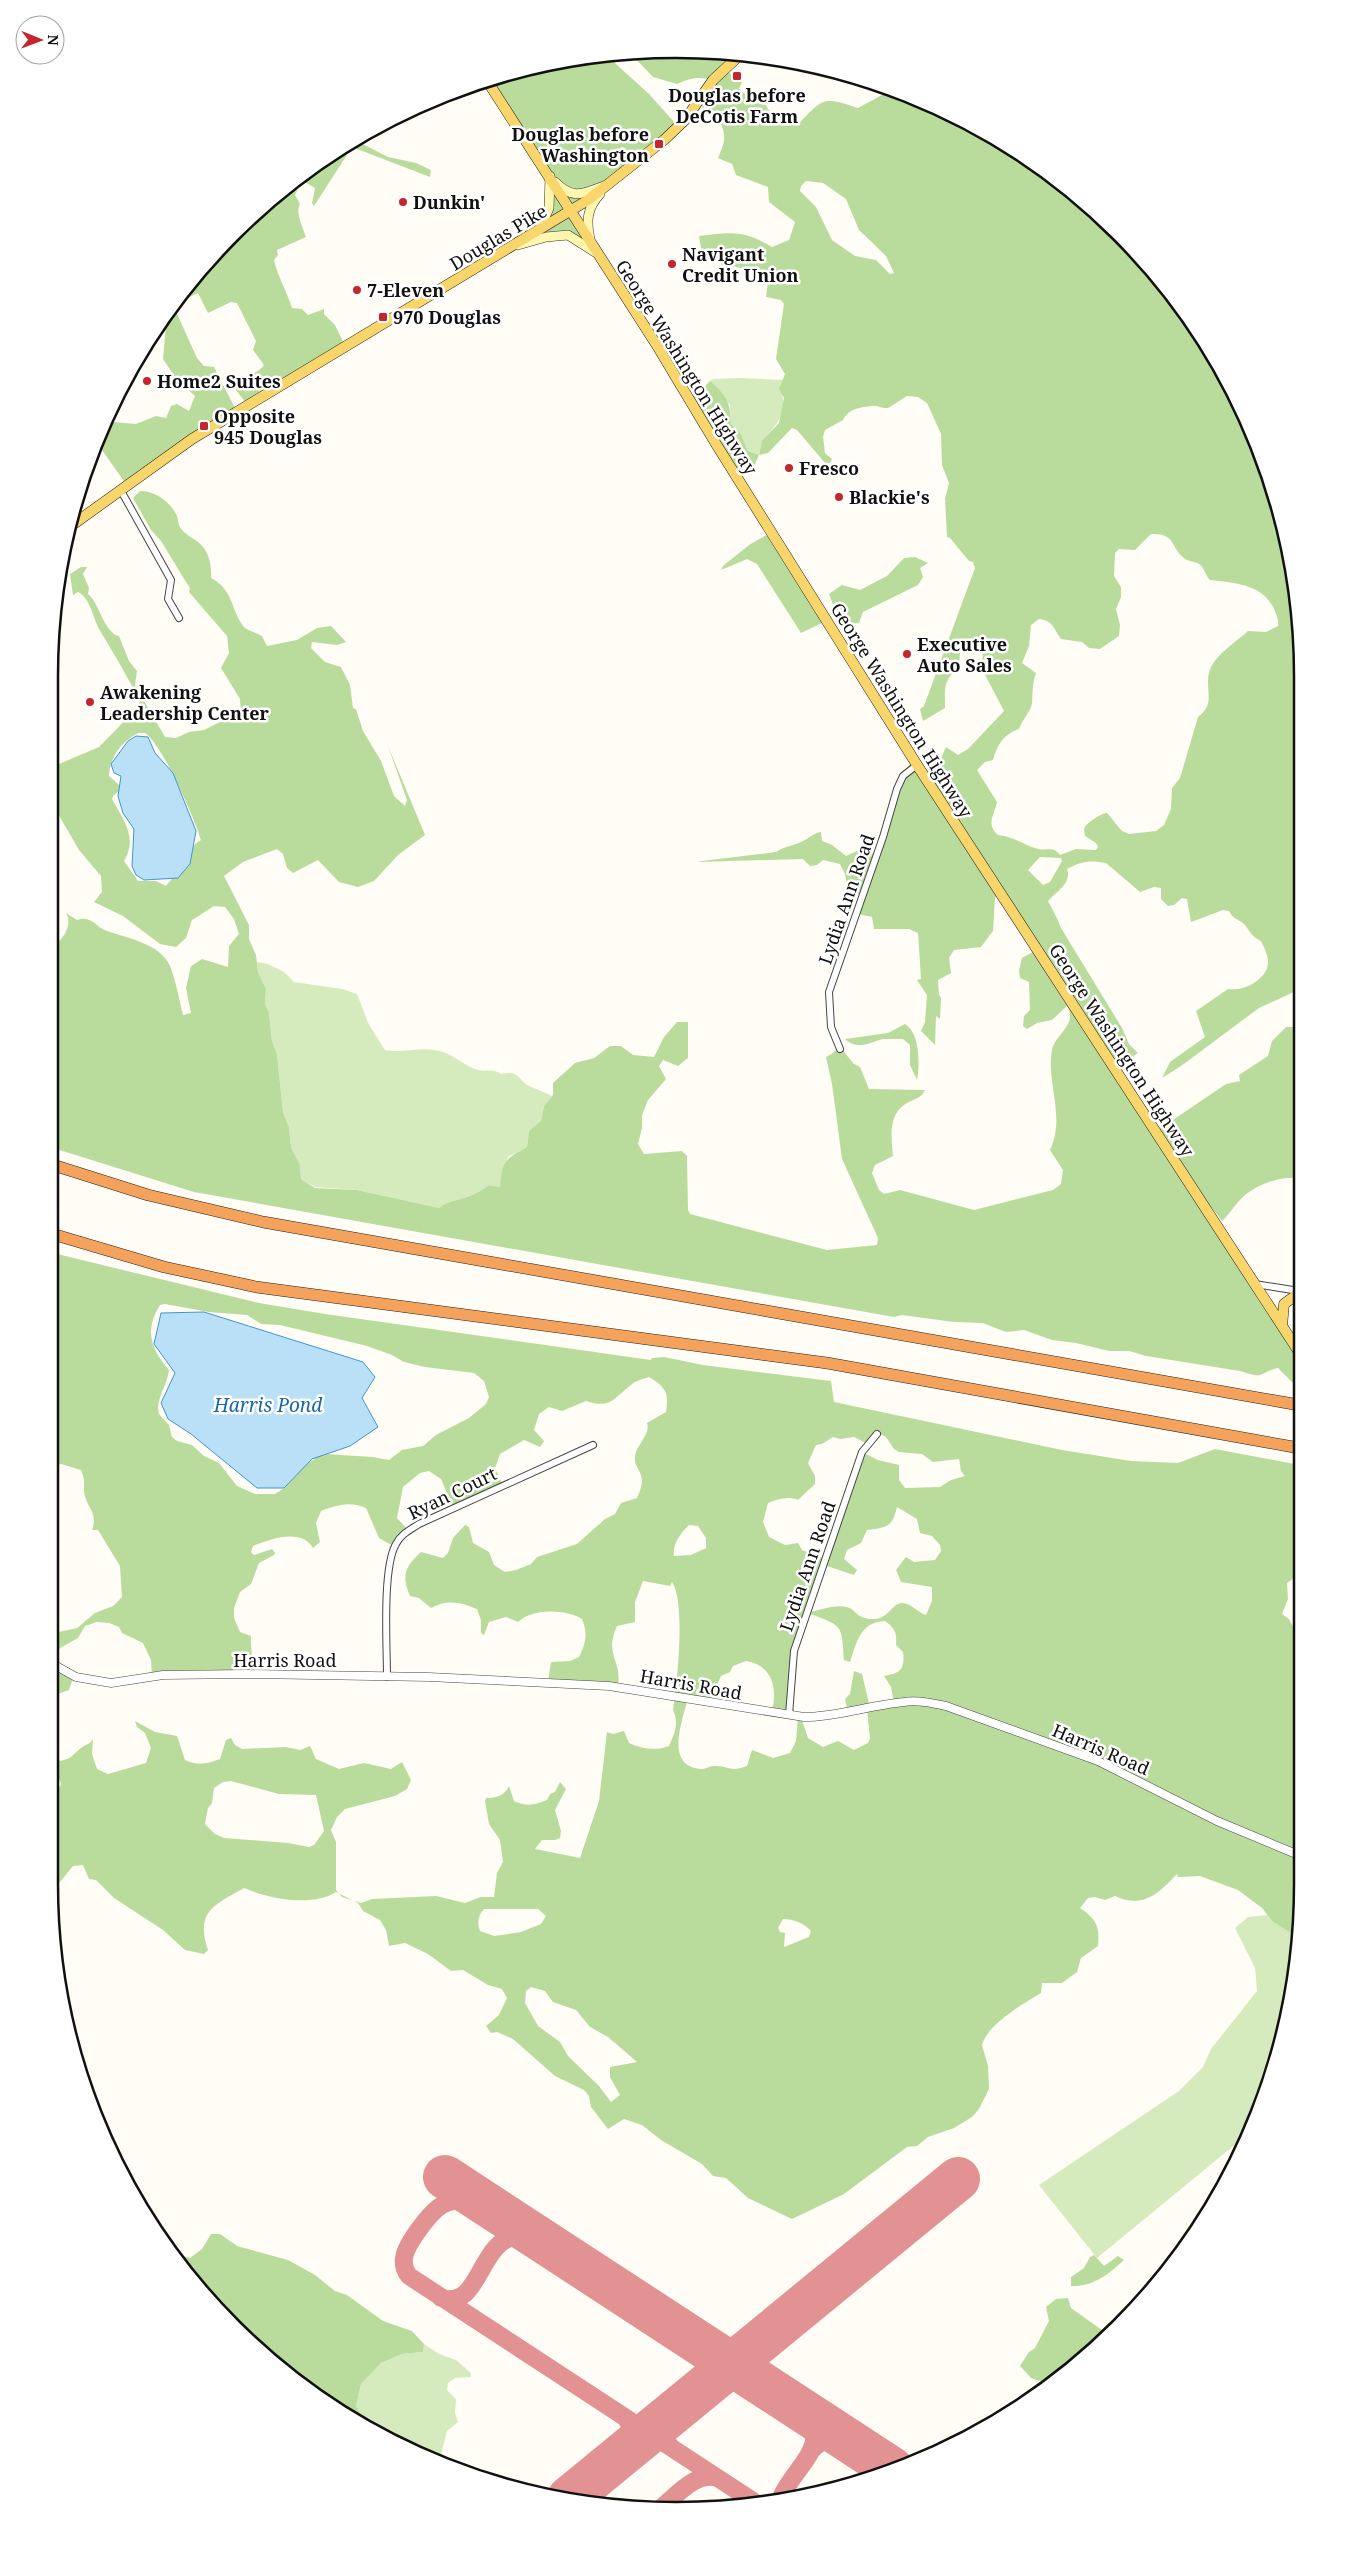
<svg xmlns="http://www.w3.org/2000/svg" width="1351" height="2559" font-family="'Noto Serif',serif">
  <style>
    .green { fill: #d5ebbd }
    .forest { fill: #b9dc9c; fill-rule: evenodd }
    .water { fill: #b9e0f7; stroke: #3f96cf }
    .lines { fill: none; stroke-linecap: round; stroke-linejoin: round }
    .taxiway { stroke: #e29292; stroke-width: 18 }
    .runway { stroke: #e29292; stroke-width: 44 }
    .minor-casing { stroke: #444; stroke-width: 8 }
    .tertiary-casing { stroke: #444; stroke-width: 9 }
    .secondary-casing { stroke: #333; stroke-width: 10 }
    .primary-casing { stroke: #222; stroke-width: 11 }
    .motorway-casing { stroke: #222; stroke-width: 12 }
    .minor { stroke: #fff; stroke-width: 6 }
    .tertiary { stroke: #fff; stroke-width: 8 }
    .secondary { stroke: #fff6b0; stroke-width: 9 }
    .primary { stroke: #f9d66b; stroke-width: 10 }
    .motorway { stroke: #f5a25d; stroke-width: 11 }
    .poi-dot { fill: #c4262e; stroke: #fff; stroke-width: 2 }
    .labels { text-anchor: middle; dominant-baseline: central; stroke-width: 5; stroke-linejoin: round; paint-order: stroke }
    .poi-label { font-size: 18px; font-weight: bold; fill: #111; stroke: #fff; text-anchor: start }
    .street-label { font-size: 18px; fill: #111; stroke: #fff }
    .water-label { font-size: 19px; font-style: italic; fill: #1768a6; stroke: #fff }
    .rim { fill: none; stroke: #111; stroke-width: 2.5 }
  </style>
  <rect width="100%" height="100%" fill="#fffdf5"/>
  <path class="green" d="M740 378 783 380 780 389C790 411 776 424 764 440 761 444 760 450 759 455L748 451 740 432 731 424 730 405 710 381 708 382 713 379Z
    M257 962 268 964 284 972 294 982 342 989 357 994 369 1025 385 1050C404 1054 422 1045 443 1052 455 1056 468 1068 478 1070 486 1072 494 1068 501 1074 521 1070 517 1080 529 1086 536 1089 544 1092 552 1096L544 1106 541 1121 529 1132 527 1147 508 1157 500 1187 489 1185C484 1188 478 1193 472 1195 458 1201 451 1199 439 1208L357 1190 315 1187 301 1179 300 1165 291 1147 289 1127 283 1112 277 1054 272 1041 269 1013 265 1004 266 989 258 972Z
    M1268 1915 1273 1922 1299 1938 1281 2046 1248 2134 1097 2258 1039 2185 1179 2091 1203 2067 1211 2049 1257 1991 1255 1968 1235 1928 1248 1917Z
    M424 2344 439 2354 456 2360 471 2373V2377L455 2378 448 2383 447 2390 456 2399 455 2413 458 2422 447 2431 441 2455 425 2457 364 2424 363 2418 356 2406 361 2384 381 2363 402 2354 423 2352Z"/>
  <path class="forest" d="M718 51 730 61 725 68 736 80 742 82 739 89 756 103 766 105C770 116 786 129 798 124 824 98 822 96 858 108L891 90 953 114 1089 204 1196 327 1255 436 1297 593 1298 990 1259 1008 1181 1066 1162 1078 1170 1062 1205 1037 1196 1011 1228 989C1243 992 1266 980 1268 964 1269 957 1264 947 1261 941 1250 935 1251 932 1244 924 1238 919 1233 919 1229 911L1223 910 1191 922 1187 899 1182 898 1174 905 1168 906 1161 899V888L1154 887 1140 892 1106 863C1091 860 1081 861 1067 869 1072 883 1057 891 1048 901 1053 911 1057 917 1061 928L1122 1028 1129 1044 1138 1053 1115 1068 1155 1132 1226 1084 1240 1081 1239 1075 1268 1056 1272 1041 1286 1027H1298L1299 1178C1281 1176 1257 1184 1243 1197 1235 1204 1230 1214 1222 1221L1212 1208 1204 1206 1299 1353V1385L1292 1382 1278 1368C1257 1373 1267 1380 1240 1371L1146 1356 1129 1351H1109L1076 1343 1052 1340 1024 1330 1006 1332 983 1323 954 1322 902 1315 894 1317 194 1192 50 1147V949C61 942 74 926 66 913L77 920C92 915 95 927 107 931 127 938 161 944 170 966 176 981 179 999 183 1015L191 1013 186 988 191 966 202 959 228 967 229 946 239 934 234 919 225 907 214 906 192 920 186 938 176 947 160 944 123 916 94 902 102 892 101 876 79 850 50 800 59 764 99 747 138 707 140 701C127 676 113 652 99 629 93 617 90 598 78 592L73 595 70 574 81 567H87L83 574 89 588 88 594C100 604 104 633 119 636L129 661 137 671 135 685 165 737 176 738 189 732 204 730 220 722 234 719 241 714 240 699 221 668 229 653 227 636 189 592 190 588 186 582 161 541 151 530 133 498 140 491C155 491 170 501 177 516 178 519 178 524 180 527 185 535 192 537 198 542 209 550 212 566 211 578 234 590 231 611 244 627 248 631 257 633 262 636L267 646 297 640 317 628 331 626 346 642 337 645 312 642 311 648 325 662 341 667 350 685 353 708 356 709 363 731 381 761 394 796 405 806 407 800 388 746 425 835 398 855 374 881 358 887 339 882 318 860 293 873 287 868 283 854 277 849 243 862 224 876 249 925V939L256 955 258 972 266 989 265 1004 269 1013 272 1041 277 1054 283 1112 289 1127 291 1147 300 1165 301 1179 315 1188 357 1190 439 1208C451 1199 458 1201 472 1195 478 1193 484 1188 489 1185L500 1187C502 1161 505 1159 527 1147L529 1131 541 1121 544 1106 553 1095V1083L575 1063 594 1058 610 1046H621L633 1055 654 1057 664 1037 677 1022H688V1058L678 1066 663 1060 659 1066 666 1079 648 1100 642 1115V1128L638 1144 644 1154 682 1151 687 1156 688 1210 690 1214 827 1250 877 1245 878 1238 842 1159 832 1084 826 1057 833 1053 839 1046 854 1064 860 1067 869 1089 925 1090C921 1098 917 1098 909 1102 888 1112 891 1136 893 1156L875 1165 872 1173 879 1190 884 1194 900 1190 974 1210 1053 1190 1061 1184 1063 1170 1050 1150C1066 1116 1046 1084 1052 1050 1056 1033 1078 1025 1067 1006L1052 1020 1037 1023 1027 1029 1023 1026 1024 1016 1030 1010 1029 982 1020 978 1019 970 1022 958 1036 950 997 895 995 898 993 931 981 947 954 950 949 958 951 973 938 980 939 995 941 998 940 1019 936 1016 935 1045 921 1031 925 1022 927 995 917 980 921 979 918 933 909 929H874L872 917 858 914 862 895 848 891 845 874 840 864 823 860 817 865 810 866 803 859 694 862 776 852C785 846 793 846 803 841 810 838 813 833 821 832L822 841 832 845 846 856 859 850 874 854 900 775 911 763 923 774 938 765 946 747 958 755 968 749 1004 711 982 669 983 651 976 643 964 644 960 652 959 667C943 681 945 687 945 708L923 721 920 709 924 706 975 568 973 562 969 561 950 538 947 537 945 499 949 483 942 465 941 434 927 403 918 397 907 396 888 408C882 409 878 405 872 406 860 407 848 409 843 420L825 430 823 437 825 453 832 459 830 463H825L797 430 792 428 768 453 759 455 755 464 734 474 687 399 697 394 710 381C727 397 730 400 731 424L740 432 748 451 759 455 762 441 779 423 784 398 779 389 785 374 776 359 784 304 781 300 766 297 769 274 732 266 722 269 720 255 707 258 701 248 699 236C731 232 744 230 772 247L789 240 795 222 769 202 768 187 736 175 732 164 718 158C726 139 727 135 717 116L708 112 696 101 712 80C698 76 690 78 677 84L653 77 630 53 671 52 672 56ZM806 181 823 183 846 199 859 230 886 256 894 273 890 274 876 260 855 256 832 240 816 207 800 191 801 186ZM1151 534C1176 533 1170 547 1184 558 1189 562 1194 561 1199 564 1204 567 1206 576 1210 580 1235 583 1264 584 1275 611 1277 616 1279 620 1278 626L1266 632 1248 631C1236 642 1218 653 1211 667 1202 687 1218 702 1198 717L1180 778 1172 788 1171 809 1164 825 1156 831 1129 834 1122 831 1107 813C1102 813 1088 822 1085 827 1083 829 1085 834 1085 836L1096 843 1098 847 1096 850 1076 849 1060 855C1053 846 1048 851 1038 849 1027 846 1012 836 998 835 985 824 995 814 997 802L977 770 985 762 993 760C997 745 1004 734 1019 729 1022 720 1031 711 1032 703 1033 692 1032 684 1036 673L1022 663 1029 646 1031 625 1039 619C1054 621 1053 628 1061 639L1082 642 1089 648 1100 649 1119 636 1120 625 1116 609 1121 597V587L1114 576 1115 553 1119 549 1135 550ZM138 733H145C162 744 195 819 201 840L195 844 190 856 166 886 156 881H138L124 861C138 838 124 821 112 799L114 795 119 791V785L109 776C110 757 120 743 138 733ZM1040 857 1061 858 1062 861 1050 882 1043 885 1028 870Z
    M594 54H605L649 94 675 123 663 137 570 213 590 244 573 236 534 241 548 215 547 177 485 79Z
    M353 139 388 157 416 163 431 170 430 177 352 147 314 206 312 203 315 188 300 179 292 184V190L298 189 295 195 300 204C295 212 303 228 306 237L277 250 278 255 274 260C278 277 287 292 292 308L302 309 308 315 324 309V314L335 325 345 346 246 403 236 390 232 381 235 377C245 378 259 373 264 365L253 350 256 341 237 303 231 302 208 313 198 293 173 305 197 358 204 366 214 367 236 410 126 484 97 443 108 412 113 422 136 424 156 416 166 418 171 406 177 404 189 411 195 396 177 380 163 359 166 325H159L178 294 262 204Z
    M770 533 824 622 801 633 757 564 747 559 721 570 723 566 749 545Z
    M915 557 928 563 920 568 923 577 918 585 863 612 859 623 850 624 835 610 829 594 842 585 860 590 887 576 904 558Z
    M905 1024C920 1033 920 1064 917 1080L910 1065V1045L903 1039C897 1039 889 1039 883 1039 870 1042 858 1051 845 1039L888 1033Z
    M49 1252 259 1303 325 1314 651 1360 652 1358 664 1357 703 1365 831 1381 834 1402 1062 1450 1131 1461 1178 1463 1215 1449 1300 1465V1574L1287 1583 1288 1599 1282 1614 1289 1619 1300 1640 1301 1924 1299 1938 1273 1922 1262 1908 1238 1890 1200 1876 1178 1877 1177 1874C1158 1894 1143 1909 1115 1896L1105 1900 1095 1897 1088 1898 1080 1908C1096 1919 1100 1926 1098 1946L1081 1958 1077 1972 1062 1983H1042L1041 1993C1024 2003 987 2025 982 2045L988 2066 989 2089 979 2109 972 2117 954 2128 928 2137 917 2146 907 2147 844 2194 792 2219 748 2198 726 2178 713 2176 702 2164 661 2140 642 2125 624 2119 608 2129 591 2107 589 2096 584 2090 555 2076 513 2039 497 2032 491 2033 486 2026 499 2015 507 1998 502 1989 488 1985 463 1970 451 1971 428 1954 405 1943 389 1946 386 1930 380 1920 363 1911 358 1903 336 1892C313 1907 269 1899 244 1888 214 1905 195 1912 208 1950L204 1954 185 1950 163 1930 114 1898 96 1880 89 1879 83 1865 73 1866 50 1894 49 1800 56 1794 61 1784 55 1767 49 1764V1756L61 1761C74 1757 71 1756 81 1748 86 1744 89 1745 93 1739L92 1754 97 1769 108 1774 146 1763 151 1748 145 1733 137 1727 135 1721 155 1732 177 1736 185 1760C198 1766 206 1764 220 1759L226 1740 231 1738 235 1745 242 1749 286 1747 300 1750 310 1746 316 1759 339 1769 364 1763 391 1769 402 1762 411 1780 407 1789 395 1796 345 1809 337 1817 331 1830 336 1842V1890L342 1897 361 1903 372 1899 436 1896 465 1903 481 1897H494L497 1873 503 1862 500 1840 489 1824 485 1801 486 1798C497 1798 504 1796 509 1786L514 1801C527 1807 534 1805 547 1800L550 1794 555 1792 560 1782 566 1789 555 1810 561 1831 560 1838 555 1840H542L535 1849 580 1858 599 1801 607 1732 613 1734 624 1731 629 1743C642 1749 655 1751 669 1746 675 1733 679 1723 673 1710 677 1685 686 1602 672 1582L670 1586 643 1581 635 1602V1622L617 1626C604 1655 622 1660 618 1686L548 1681 551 1662 570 1661 579 1657C586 1643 588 1634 582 1619 566 1609 532 1608 518 1622L506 1617 489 1622 484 1635 481 1633V1620L477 1609C461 1602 447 1599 431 1608L419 1598 410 1596C401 1575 405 1567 421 1552L443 1558 448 1553 453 1538 465 1525 469 1527 473 1543 489 1552 494 1565 505 1572 516 1570 531 1564 537 1557 577 1544 605 1519 615 1514 621 1503 637 1498C650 1471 633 1472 635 1456 637 1444 651 1434 647 1423L666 1412C669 1393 666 1387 649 1377 643 1379 635 1381 631 1385 613 1399 610 1409 586 1401L562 1411 549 1407 539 1414 534 1430 544 1441 540 1447 524 1440 500 1454 495 1468 503 1485 453 1507 441 1479 429 1471 420 1473 403 1487 397 1518 408 1530 395 1547 379 1538 366 1508C349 1501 337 1505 321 1511L316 1523 320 1542 313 1548C301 1528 271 1539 253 1546L251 1552 254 1555 272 1549 275 1553 274 1555 259 1563 251 1584 240 1592 234 1608V1618L240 1632 251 1636C250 1650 254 1660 254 1673L152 1677 151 1660 143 1643 122 1633 119 1627 109 1623 97 1622 85 1626 78 1638 60 1648 52 1662 74 1676 69 1690 49 1697V1634L77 1628 95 1613 113 1606 122 1597 120 1566 98 1530H92C99 1511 84 1506 84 1490 84 1480 85 1481 81 1470L61 1464 49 1468V1397L53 1390 49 1385ZM165 1304 209 1312 247 1315 261 1324 280 1325 367 1346 392 1355 404 1362 425 1367 474 1373 484 1381 489 1397 486 1404 469 1418 436 1435 423 1446 402 1450 389 1460 373 1457 325 1454 321 1450 314 1460 300 1465 292 1475 286 1487 275 1494H255L237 1486 219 1463 204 1456 192 1445 177 1441 172 1437 169 1425 159 1414C155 1399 167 1387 169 1370 151 1349 144 1331 160 1305ZM878 1433 886 1437 894 1449 899 1452 922 1454 933 1462 959 1459 961 1471 965 1476 951 1480 940 1487 905 1488 899 1480V1465L878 1460 864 1453 825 1559 802 1550 798 1543 785 1545 769 1537 763 1522 768 1503C778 1499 788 1496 798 1500L815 1484V1476L808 1463 816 1445 822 1444 833 1437 840 1439 854 1437 866 1443ZM897 1507 917 1519 920 1533 932 1536 940 1545 941 1551 935 1560 914 1562 906 1557 896 1570 901 1582 932 1587V1601L926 1615C918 1613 911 1603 902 1603 892 1603 888 1620 873 1619 855 1619 857 1609 846 1607 834 1604 820 1611 808 1612L827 1566 854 1575 857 1570 844 1559 847 1550 861 1543 867 1530C887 1527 892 1528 897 1507ZM689 1525 698 1526 706 1538V1548L691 1555 674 1556C672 1544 681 1533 689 1525ZM808 1613C842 1626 842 1623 844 1660L850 1662C857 1642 860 1622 885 1621 895 1628 897 1633 896 1645L903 1652C905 1669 901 1673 884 1676L891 1687 894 1703 870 1708 862 1674 854 1671 850 1694 845 1699 848 1712 867 1709 870 1739 868 1743 854 1750 838 1741 823 1747 808 1738 801 1717 798 1716 796 1741 790 1753 773 1758 752 1750 747 1766C729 1773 729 1765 713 1766 709 1766 707 1769 702 1769 663 1767 683 1720 688 1698L715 1702 716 1687 721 1676 730 1672 733 1666 746 1661C774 1666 777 1689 772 1712L790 1714 793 1659ZM231 1781 279 1794 316 1795 324 1831 314 1845 309 1847 288 1843 224 1838 215 1834 205 1824 208 1808 212 1803 214 1788 223 1782ZM484 1909H538L546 1916 541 1924 521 1932 494 1936 480 1931C477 1923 478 1915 484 1909ZM783 1919C793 1919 804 1923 811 1931L809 1937 784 1947 785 1933 780 1932 778 1928ZM531 1987 545 1991 553 2002 576 2010 590 2027 608 2037 637 2062 610 2067V2077L620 2095 611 2102 599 2086 568 2056 560 2042 538 2026 525 2003 526 1991Z
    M211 2234H220L237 2246 288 2260 315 2275 335 2291 347 2295 383 2321 412 2331 424 2344 423 2352 402 2354 381 2363 361 2384 356 2406 363 2418 364 2424 328 2405 262 2355 178 2265 161 2239 182 2256 190 2258 202 2249Z
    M1094 2255 1104 2266 1118 2256 1124 2260C1109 2274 1093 2287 1071 2286V2277L1084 2268 1090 2257Z
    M1068 2298 1071 2308 1109 2335 1049 2384 1031 2378 1020 2366 1029 2352 1035 2348 1049 2321 1046 2307 1056 2299Z"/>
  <path class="water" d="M136 736 148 737 155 753 173 773 196 831 190 864 178 878 144 880 136 875 132 866 134 829 123 813 118 796 121 776 114 773 111 764 128 741Z
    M204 1312 363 1362 375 1377 362 1398 378 1427 350 1446 312 1459 284 1488H257L191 1434 168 1419 161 1403 175 1373 154 1344 161 1313Z"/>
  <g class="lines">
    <path class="taxiway" d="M480 2201C467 2199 454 2199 442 2205 430 2212 406 2244 404 2258 403 2265 405 2271 409 2276L759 2505
      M441 2298C487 2312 476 2218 538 2239
      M669 2416C660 2427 662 2438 672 2448
      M626 2418 634 2433 629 2449
      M812 2450C823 2437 836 2437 851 2442
      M780 2500C792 2467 834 2448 803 2411
      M661 2508C677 2495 696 2471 718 2478"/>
    <path class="runway" d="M445 2177 892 2469
      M569 2498 958 2179"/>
    <defs>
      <path id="minor" d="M802 64 822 72 848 74
        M120 489 171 580 168 599 179 618
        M840 1049 831 1027 829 992 883 837 897 789 903 776 917 765
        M1255 1284 1299 1291
        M387 1677C387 1646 382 1568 396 1544 401 1534 410 1530 419 1524L593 1445
        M789 1715 794 1651 862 1452 877 1434"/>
      <path id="tertiary" d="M49 1662 76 1677 111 1683 163 1675 248 1674 429 1677 609 1686 804 1717C838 1717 870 1705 904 1702 918 1700 932 1703 946 1706L1098 1761 1217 1821 1301 1856"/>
      <path id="secondary" d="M555 182C573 200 582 194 604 186
        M540 229 549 208 550 176
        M590 239C586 221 587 208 600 194
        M518 245 546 237 568 235 598 254"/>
      <path id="primary" d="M486 79 656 344 716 444 917 765 1299 1352
        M68 528 192 439 588 200 664 140 685 120 713 80 741 54
        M1282 1326 1284 1304 1299 1293"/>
      <path id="motorway" d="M50 1164 148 1195 263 1222 1299 1405
        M49 1233 164 1267 256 1287 827 1363 1299 1448"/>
    </defs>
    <use href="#minor" class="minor-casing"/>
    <use href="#tertiary" class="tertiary-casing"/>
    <use href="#secondary" class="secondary-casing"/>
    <use href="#primary" class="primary-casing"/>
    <use href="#motorway" class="motorway-casing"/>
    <use href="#minor" class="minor"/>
    <use href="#tertiary" class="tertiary"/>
    <use href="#secondary" class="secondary"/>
    <use href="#primary" class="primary"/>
    <use href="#motorway" class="motorway"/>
  </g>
  <g class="poi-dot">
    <rect x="732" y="71" width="10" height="10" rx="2.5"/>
    <rect x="654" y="139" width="10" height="10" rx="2.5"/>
    <circle cx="403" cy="202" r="5"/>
    <circle cx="672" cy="264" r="5"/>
    <circle cx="357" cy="290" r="5"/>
    <rect x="378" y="312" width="10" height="10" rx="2.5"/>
    <circle cx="147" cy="381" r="5"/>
    <rect x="199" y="421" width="10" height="10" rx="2.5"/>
    <circle cx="789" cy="468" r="5"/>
    <circle cx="839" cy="497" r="5"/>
    <circle cx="907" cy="654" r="5"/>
    <circle cx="90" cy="702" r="5"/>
  </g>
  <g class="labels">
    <g class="poi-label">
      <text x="737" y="95" text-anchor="middle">Douglas before<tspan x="737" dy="21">DeCotis Farm</tspan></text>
      <text x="649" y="134" text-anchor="end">Douglas before<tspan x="649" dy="21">Washington</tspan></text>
      <text x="413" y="202">Dunkin'</text>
      <text x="682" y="254">Navigant<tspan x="682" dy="21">Credit Union</tspan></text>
      <text x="367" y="290">7-Eleven</text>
      <text x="393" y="317">970 Douglas</text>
      <text x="157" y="381">Home2 Suites</text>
      <text x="214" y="416">Opposite<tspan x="214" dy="21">945 Douglas</tspan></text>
      <text x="799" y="468">Fresco</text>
      <text x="849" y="497">Blackie's</text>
      <text x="917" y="644">Executive<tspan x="917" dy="21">Auto Sales</tspan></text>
      <text x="100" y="692">Awakening<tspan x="100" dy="21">Leadership Center</tspan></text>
    </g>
    <g class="street-label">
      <text transform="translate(498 237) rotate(-31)">Douglas Pike</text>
      <text transform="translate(687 367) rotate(58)">George Washington Highway</text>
      <text transform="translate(902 710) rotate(58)">George Washington Highway</text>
      <text transform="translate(846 899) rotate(-71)">Lydia Ann Road</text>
      <text transform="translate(1122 1050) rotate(57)">George Washington Highway</text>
      <text transform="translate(452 1493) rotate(-26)">Ryan Court</text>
      <text transform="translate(807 1566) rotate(-71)">Lydia Ann Road</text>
      <text x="285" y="1660">Harris Road</text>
      <text transform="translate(691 1684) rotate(10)">Harris Road</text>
      <text transform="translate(1101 1749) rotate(23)">Harris Road</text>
    </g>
    <g class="water-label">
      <text x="268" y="1405">Harris Pond</text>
    </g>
  </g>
  <path d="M0 0H1351V2559H0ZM676 58H676A618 618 0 0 1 1294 676V1884A618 618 0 0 1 676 2502H676A618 618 0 0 1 58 1884V676A618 618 0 0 1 676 58Z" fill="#fff" fill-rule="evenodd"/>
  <path class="rim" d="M676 58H676A618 618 0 0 1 1294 676V1884A618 618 0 0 1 676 2502H676A618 618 0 0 1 58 1884V676A618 618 0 0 1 676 58Z"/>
  <g transform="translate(40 40) rotate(91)"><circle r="24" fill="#ffffff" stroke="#a0a0a0"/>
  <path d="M0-4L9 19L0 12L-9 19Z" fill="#c4262e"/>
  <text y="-8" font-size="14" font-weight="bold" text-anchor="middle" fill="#111111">N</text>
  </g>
</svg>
